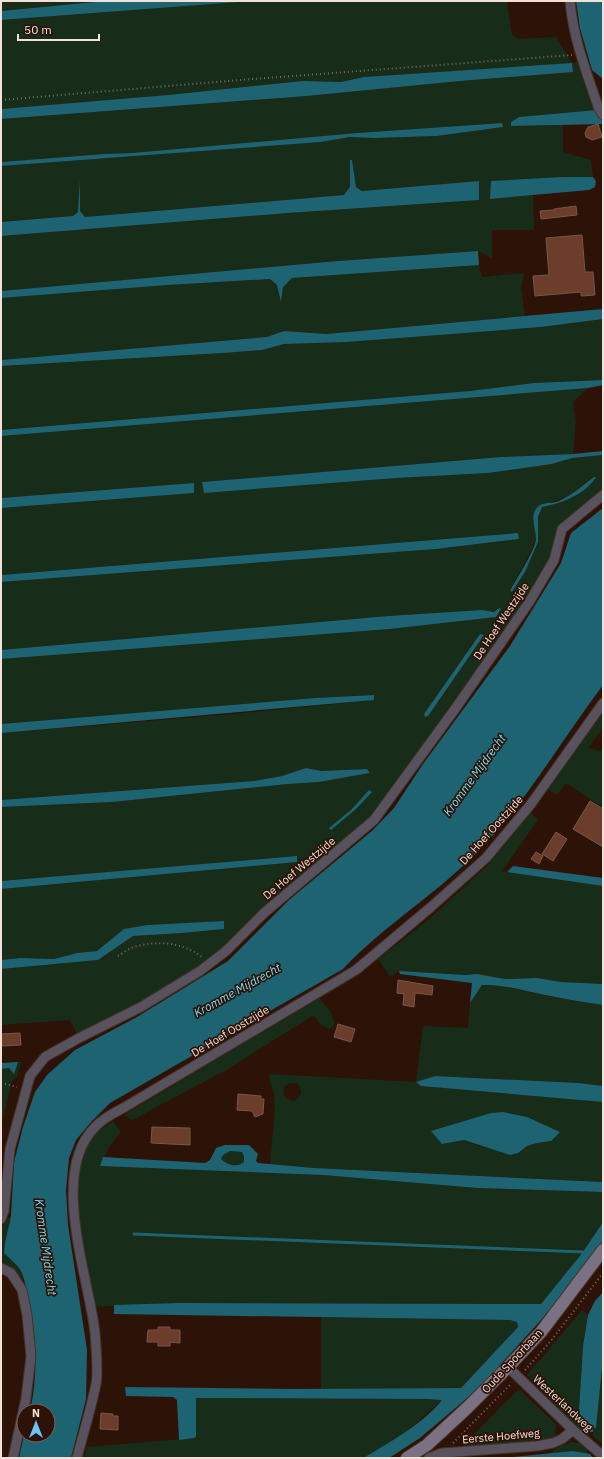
<svg xmlns="http://www.w3.org/2000/svg" width="604" height="1459" font-family="'IBM Plex Sans',sans-serif">
  <style>
    .green { fill: #182c1a; fill-rule: evenodd }
    .water { fill: #1e6372; fill-rule: evenodd }
    .lines { fill: none; stroke-linecap: round; stroke-linejoin: round }
    .stream { stroke: #1e6372; stroke-width: 3 }
    .building { fill: #6b3d2a; stroke: #77574a }
    .street-casing { stroke: #493024; stroke-width: 11 }
    .secondary-casing { stroke: #493024; stroke-width: 14 }
    .path { stroke: #80695f; stroke-width: 2; stroke-dasharray: 1 3; stroke-linecap: butt }
    .street { stroke: #58525e; stroke-width: 9 }
    .secondary { stroke: #7b7184; stroke-width: 12 }
    .labels { text-anchor: middle; dominant-baseline: central; stroke-width: 3.5; stroke-linejoin: round; paint-order: stroke }
    .street-label { font-size: 11px; fill: #f3e0d8; stroke: #2d1307 }
    .water-label { font-size: 12px; font-style: italic; fill: #77ddf5; stroke: #2d1307 }
  </style>
  <rect width="100%" height="100%" fill="#2d1307"/>
  <path class="green" d="M1 1H105L1 11Z
    M252 1H507L511 30 513 36 519 39 556 37 572 63 579 61 596 110 519 117 511 126 563 125V152L591 160 593 177H563L490 199 533 195 534 230H492V258L478 251 338 261 1 291V236L288 213 479 200V181L363 191 356 187 352 160H350V188L344 195 85 217 80 212V188L78 212 73 216 1 222V166L321 142 350 137 374 138 437 136 502 127V123L357 133 132 153 104 154 1 162V119L307 96 460 81 573 72 572 64H567L364 77 341 82 302 81 168 95 1 109V20Z
    M479 265 482 277 524 273 521 288 525 316 326 334 284 331 267 337 1 360V298L168 285 270 279 277 285 281 301 283 287 292 278Z
    M603 319V380L534 383 470 391 1 430V366L223 353 262 350 284 344 541 327Z
    M588 388 573 402 576 421 573 454 501 457 202 482 204 493 396 478 488 473 552 464 572 458 603 455V493L593 503 559 525 548 562 517 616 378 814 226 952 146 1001 78 1036 70 1020 1 1025V969L98 960 133 936 182 933 223 929 224 921 124 929 97 951 77 953 54 959 20 958 1 960V889L297 862V856L1 881V807L112 802 288 784 319 782 370 773 367 769 321 771 306 768 282 776 254 781 1 800V733L244 713 374 700 373 695 315 698 1 724V659L496 617 499 608 494 612 482 610 388 616 1 650V582L436 549 519 539 518 533 1 575V508L193 493 194 483 1 498V436ZM593 477H595C586 494 559 504 542 507L538 517V542L525 572 512 592 510 590 533 547 536 539 534 516 542 504C566 500 575 492 593 477ZM480 634 483 635 428 715 424 714Z
    M603 710V728L588 748 603 751V808L566 783 557 795 548 790Z
    M531 812 538 820 502 871 603 886V984L561 982 537 978 505 979 476 974 466 975 399 971 390 976 378 959 427 921 488 865Z
    M482 985 502 986 547 996 603 1005V1086L579 1083 435 1076 417 1082 421 1086 603 1102V1182L314 1168 270 1164 275 1109 274 1095 271 1084 269 1074 416 1082 423 1026 468 1028 470 1003ZM289 1083H296C304 1089 302 1097 294 1101L287 1099 283 1094 284 1087ZM503 1112 527 1117 551 1141 537 1143 527 1146 518 1153 508 1155 499 1150 482 1147 464 1140 442 1144C461 1130 478 1113 503 1112Z
    M319 998C327 1007 334 1013 334 1025L330 1029 321 1025 315 1017 312 1016 228 1069 132 1120 124 1115Z
    M18 1062H20L21 1063 17 1077 12 1080 1 1127V1069L9 1068 14 1074Z
    M113 1121 121 1132 110 1145 101 1163 323 1175 477 1188 603 1192V1222L583 1252 541 1304 178 1303 91 1307C85 1266 67 1185 84 1149 89 1137 102 1128 113 1121Z
    M230 1151 242 1152 244 1156V1162C237 1168 227 1165 221 1159L223 1155Z
    M11 1216 8 1229 10 1259 19 1268 24 1281 9 1268 1 1267V1227Z
    M582 1310 588 1315 583 1346 578 1425 590 1432 589 1436 573 1424 527 1375Z
    M321 1317 510 1320 517 1322 518 1327 461 1388 321 1389Z
    M603 1358V1444L593 1436V1427H596Z
    M519 1389 556 1424 555 1436 550 1440 458 1450Z
    M196 1398 427 1399 442 1400 405 1433 363 1458H84L87 1447 195 1438 196 1436Z
    M571 1442 579 1443 588 1448 587 1454 573 1451 549 1454 558 1447Z"/>
  <path class="water" d="M105 1H252L1 20V11Z
    M576 1H603V79L592 70 580 28Z
    M572 63 573 72 460 81 307 96 1 119V109L168 95 303 81 341 82 364 77Z
    M596 110 603 112V124L511 126V122L519 117Z
    M502 123 503 127 437 136 374 138 350 137 321 142 1 166V162L104 154 132 153 357 133Z
    M350 160H352L356 187 362 191 479 181V200L288 213 1 236V222L73 216 78 212 80 180V211L85 217 344 195 350 187Z
    M563 177H593L596 181 595 187 589 190 490 199 491 181Z
    M478 251 479 265 292 278 283 287 281 302 277 285 270 279 168 285 1 298V291L338 261Z
    M603 309V319L541 327 346 342 284 344 262 350 223 353 1 366V360L267 337 284 331 326 334Z
    M603 380V385L588 388 1 436V430L470 391 534 383Z
    M603 451V455L572 458 552 464 488 473 396 478 204 493 202 482 501 457 573 454Z
    M594 477H596C586 494 560 504 542 507L538 517V542L525 572 512 592 510 591C516 579 535 551 536 539 536 529 530 518 536 509 541 501 551 504 559 501 572 495 582 486 594 477Z
    M194 483V493L1 508V498Z
    M603 508V685C563 738 530 796 484 845 442 891 386 923 343 969L110 1103 91 1122 76 1140 69 1158 66 1190 68 1225 87 1350 86 1399 71 1458H19L24 1435H48V1411H30C39 1372 36 1330 27 1292 25 1284 24 1275 19 1268 15 1263 9 1258 4 1253L5 1243 11 1216 14 1162 23 1127 35 1092 47 1075 75 1050 137 1017 228 961 289 900 373 830 394 808 423 764 510 646 561 563 571 533Z
    M518 533 519 539 436 549 1 582V575Z
    M499 608 501 609 496 617 389 629 1 659V650L388 616 482 610 494 612Z
    M480 634 484 635 428 716 425 717 424 714Z
    M374 695V700L1 733V724L315 698Z
    M306 768 321 771 367 769 370 773 319 782 288 784 112 802 1 807V800L254 781 282 776Z
    M369 790 372 792 356 809 331 830 329 828 351 810Z
    M297 856V862L1 889V881Z
    M513 866 603 878V886L507 872Z
    M224 921V929L182 933 133 936 98 960 1 969V960L20 958 54 959 77 953 97 951 124 929 148 925Z
    M399 971 466 975 477 974 505 979 537 978 561 982 603 984V1005C584 1002 564 999 545 995 524 991 503 984 482 985L470 1003 472 983 400 974Z
    M18 1062 14 1074 9 1068 1 1069V1063Z
    M435 1076 579 1083 603 1086V1102L421 1086 416 1082Z
    M503 1112 527 1117 560 1132 551 1141 537 1143 527 1146 518 1153 510 1155 464 1140 442 1144 431 1131 491 1113Z
    M225 1145H249L258 1154 256 1161 258 1163 314 1168 603 1182V1192L477 1188 323 1175 100 1166 103 1157 205 1163 210 1160 216 1148ZM230 1151 242 1152 244 1156V1162C237 1168 227 1165 221 1159L223 1155Z
    M603 1222V1242L583 1269 541 1320 479 1388 420 1438 389 1458H363C389 1443 424 1423 442 1400L427 1399 196 1398V1436L195 1438 179 1440 177 1400 173 1397 126 1396 125 1387 292 1389 461 1388 518 1327 517 1322 510 1320 114 1314V1305L178 1303 541 1304 583 1252Z
    M603 1292V1358L596 1428H593V1432H590L578 1425 583 1346 588 1315 595 1301Z
    M573 1451 590 1454 593 1458H502Z"/>
  <g class="lines">
    <path class="stream" d="M134 1234 583 1252"/>
  </g>
  <path class="building" d="M598 124 602 137 592 140 586 137 585 133 588 127Z
    M576 206 577 215 541 219 540 211 554 210V209Z
    M582 235 585 272H593L595 295 581 296V292L535 296 533 276 549 275 546 238Z
    M590 801 603 809V847L573 829Z
    M556 832 567 839 553 861 542 854Z
    M536 852 543 856 539 864 531 859Z
    M398 980 433 986 432 995 415 993 414 1007 403 1005 404 994 397 993Z
    M338 1024 355 1029 351 1042 334 1037Z
    M20 1033 21 1045 1 1046V1034Z
    M238 1094 261 1096V1099H264L263 1114 255 1117 252 1111 237 1110Z
    M152 1127 190 1128V1145L151 1143Z
    M158 1327H170V1330H180V1343L170 1342V1346H158V1342H147L148 1330H158Z
    M101 1413 113 1414V1416H118V1430L100 1429Z"/>
  <g class="lines">
    <defs>
      <path id="street" d="M570 1C573 38 587 74 599 109L603 115
        M1 1219 4 1211 10 1149 30 1076 45 1057 79 1038 141 1007 200 971 226 951 264 913 374 820 455 709 530 601 554 560 562 529 603 495
        M1 1268 11 1273 22 1290 27 1315 31 1356 26 1398 13 1458
        M508 1367 573 1430 603 1456
        M77 1458C83 1434 91 1409 96 1384 98 1374 96 1345 95 1333 89 1277 49 1173 95 1127 103 1118 114 1113 125 1107L356 970 431 907 486 858 531 804 603 703
        M429 1458 442 1453 537 1446 553 1443 562 1439 573 1430"/>
      <path id="secondary" d="M407 1458 427 1445 467 1408 508 1367 541 1332 603 1250"/>
    </defs>
    <use href="#street" class="street-casing"/>
    <use href="#secondary" class="secondary-casing"/>
    <path class="path" d="M1 100 240 80 572 55
      M118 956C123 953 128 949 134 947 158 940 182 942 202 957
      M1 1083 17 1087
      M525 1370 550 1342 603 1273
      M453 1443 512 1383"/>
    <use href="#street" class="street"/>
    <use href="#secondary" class="secondary"/>
  </g>
  <g class="labels">
    <g class="street-label">
      <text transform="translate(501 621) rotate(-56)">De Hoef Westzijde</text>
      <text transform="translate(491 830) rotate(-48)">De Hoef Oostzijde</text>
      <text transform="translate(299 868) rotate(-40)">De Hoef Westzijde</text>
      <text transform="translate(230 1031) rotate(-31)">De Hoef Oostzijde</text>
      <text transform="translate(512 1361) rotate(-47)">Oude Spoorbaan</text>
      <text transform="translate(563 1403) rotate(43)">Westerlandweg</text>
      <text transform="translate(501 1436) rotate(-5)">Eerste Hoefweg</text>
    </g>
    <g class="water-label">
      <text transform="translate(474 775) rotate(-54)">Kromme Mijdrecht</text>
      <text transform="translate(237 990) rotate(-29)">Kromme Mijdrecht</text>
      <text transform="translate(46 1247) rotate(82)">Kromme Mijdrecht</text>
    </g>
  </g>
  <rect width="604" height="1459" fill="none" stroke="#f3e0d8" stroke-width="4"/>
  <g transform="translate(36 1423)"><circle r="19" fill="#2d1307" stroke="#7c655b"/>
  <path d="M0-3L7 15L0 10L-7 15Z" fill="#6fc2f4"/>
  <text y="-6" font-size="11" font-weight="bold" text-anchor="middle" fill="#f3e0d8">N</text>
  </g>
  <path d="M18 34v6h81v-6" fill="none" stroke="#f3e0d8" stroke-width="2"/>
  <text x="24" y="34" font-size="12" fill="#f3e0d8" stroke="#2d1307" stroke-width="3" paint-order="stroke">50 m</text>
</svg>
